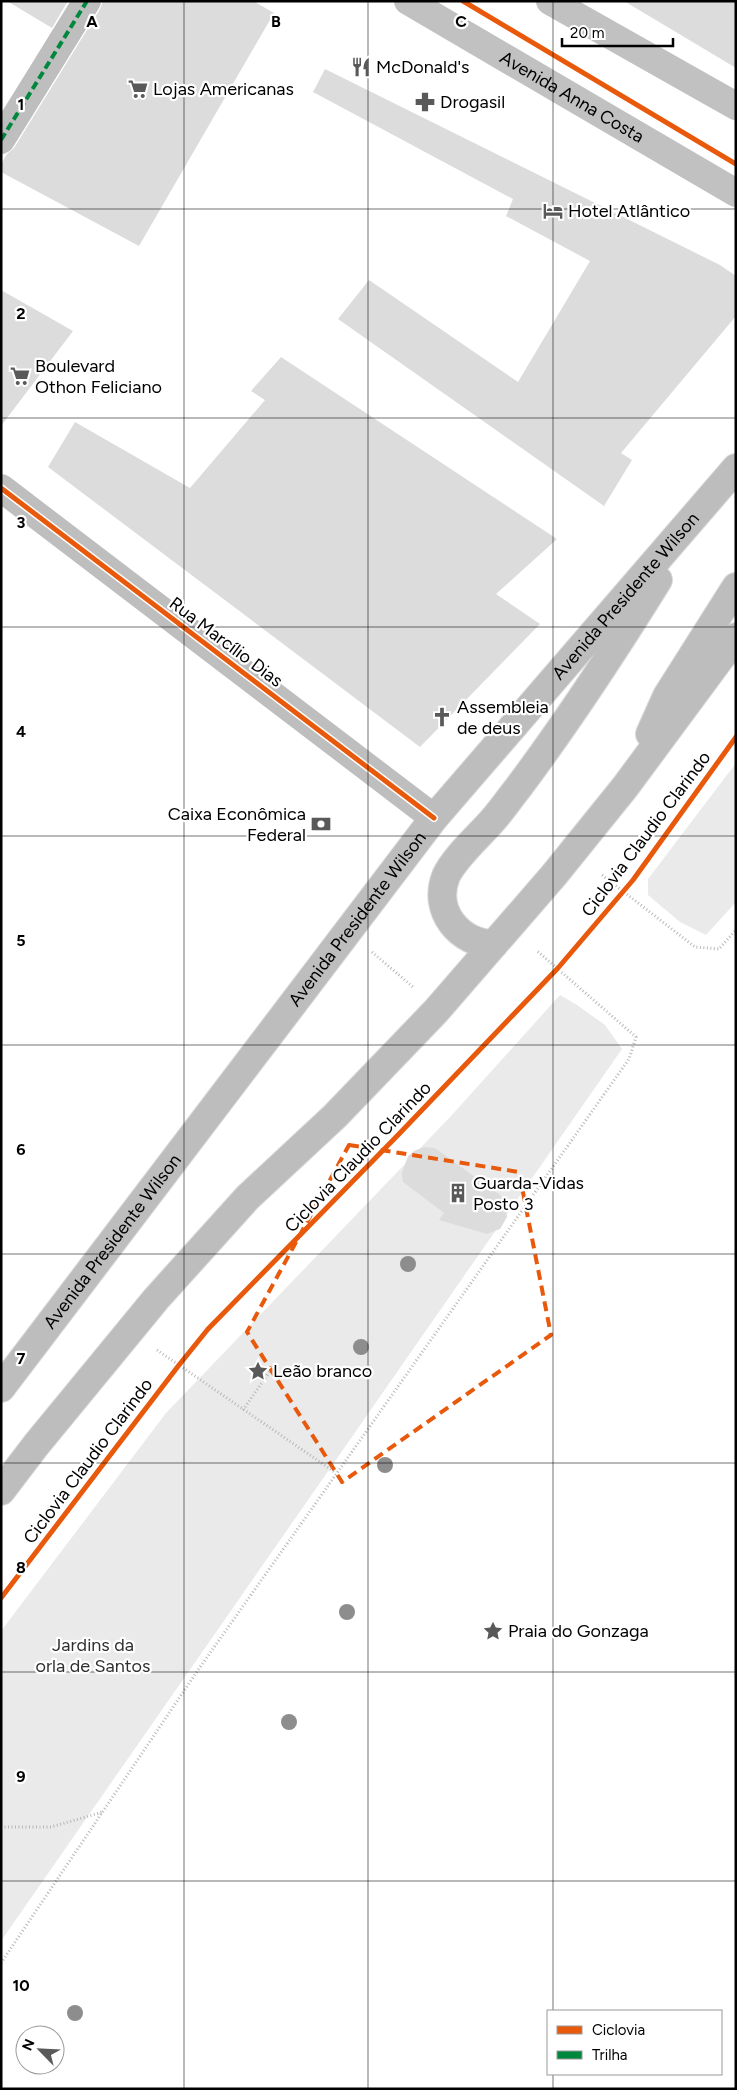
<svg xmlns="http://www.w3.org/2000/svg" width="737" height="2090" font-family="Figtree,sans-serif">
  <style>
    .green { fill: #eaeaea }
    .building { fill: #dcdcdc }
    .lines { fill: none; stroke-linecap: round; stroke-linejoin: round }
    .primary-casing { stroke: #dbdbdb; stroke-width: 30 }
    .path { stroke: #b8b8b8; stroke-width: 3; stroke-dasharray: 1 2.5; stroke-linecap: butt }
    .pedestrian { stroke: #bebebe; stroke-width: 28 }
    .minor { stroke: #bebebe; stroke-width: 28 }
    .secondary { stroke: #c1c1c1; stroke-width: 28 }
    .primary { stroke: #bdbdbd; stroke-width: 28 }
    .quiet { stroke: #00873e; stroke-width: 4; stroke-dasharray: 8 4; stroke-linecap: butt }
    .cycleway-casing { stroke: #fff; stroke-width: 8 }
    .cycleway { stroke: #e8590c; stroke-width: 5 }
    .tree { fill: #8d8d8d }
    .marked { fill: none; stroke: #e8590c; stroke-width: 4; stroke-dasharray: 10 6; stroke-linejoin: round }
    .grid { fill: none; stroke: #000; stroke-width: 1; stroke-opacity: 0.55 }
    .labels { text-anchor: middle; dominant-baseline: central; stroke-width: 4.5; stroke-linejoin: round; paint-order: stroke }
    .poi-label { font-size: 18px; fill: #000; stroke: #fff; text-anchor: start }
    .street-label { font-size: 18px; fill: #000; stroke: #fff }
    .park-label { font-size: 18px; fill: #2f2f2f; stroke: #fff }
    .grid-label { font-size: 16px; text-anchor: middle; font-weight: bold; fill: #000; stroke: #fff; stroke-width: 4.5; stroke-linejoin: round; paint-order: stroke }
  </style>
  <rect width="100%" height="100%" fill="#fff"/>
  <path class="green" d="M736 763V902L706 935 680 922 648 895V879Z
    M560 995 577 1005 605 1025 622 1049 1 1941V1631L166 1413 451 1116Z"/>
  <path class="building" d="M7 1H68L52 28Z
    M103 1H253L274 13 139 246 1 172V164L7 154 14 148 100 9Z
    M624 1H736V68Z
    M325 69 720 265 736 276V316L621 453 632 460 604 506 338 319 369 280 518 382 590 261 506 216 513 199 313 92Z
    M1 290 73 331 1 426Z
    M281 357 557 539 496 594 540 624 420 747 48 467 75 422 190 488 265 400 251 391Z
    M424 1147 435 1148 500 1195 504 1200 507 1217 500 1229 487 1234 439 1220 444 1213 403 1182 402 1173 408 1156 414 1151Z"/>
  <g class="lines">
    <defs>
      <g id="primary">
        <path d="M650 734 667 696 736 587"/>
        <path d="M494 944C460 944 432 911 446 876 454 858 479 836 492 821 502 810 509 799 518 788 568 721 614 651 658 580"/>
        <path id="s2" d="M1 1388 434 818 736 468"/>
        <path d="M1 1491 36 1445 156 1299 247 1198 335 1116 436 1011 554 875 625 787 736 637"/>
      </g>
    </defs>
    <use href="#primary" class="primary-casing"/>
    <path class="path" d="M602 875 695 947 719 949 736 930
      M372 952 413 987
      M157 1350 336 1473
      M243 1410 275 1364
      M1 1827H51L103 1812
      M1 1963 198 1670 629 1059 636 1037 536 950"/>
    <path class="pedestrian" d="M1 140 87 1"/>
    <path class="minor" d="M1 488 434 818"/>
    <g class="secondary">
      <path id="s1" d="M408 1 736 193"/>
      <path d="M550 1 736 106"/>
    </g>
    <use href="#primary" class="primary"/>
    <path class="quiet" d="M1 140 87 1"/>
    <defs>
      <path id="cycleway" d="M463 1 736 164
        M1 488 434 818
        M1 1598 179 1365 208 1329 398 1135 558 968 633 880 736 737"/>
    </defs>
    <use href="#cycleway" class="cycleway-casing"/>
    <use href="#cycleway" class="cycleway"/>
  </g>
  <g class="tree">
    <circle cx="408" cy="1264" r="8"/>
    <circle cx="361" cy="1347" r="8"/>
    <circle cx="385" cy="1465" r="8"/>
    <circle cx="347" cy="1612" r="8"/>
    <circle cx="289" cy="1722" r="8"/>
    <circle cx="75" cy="2013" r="8"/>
  </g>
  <path class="marked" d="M349 1145 519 1172 551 1335 342 1482 247 1332Z"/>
  <path class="grid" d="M184 1V2089M368 1V2089M553 1V2011M1 209H736M1 418H736M1 627H736M1 836H736M1 1045H736M1 1254H736M1 1463H736M1 1672H736M1 1881H736M553 2074V2089"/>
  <defs>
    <symbol id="restaurant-bare" viewBox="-9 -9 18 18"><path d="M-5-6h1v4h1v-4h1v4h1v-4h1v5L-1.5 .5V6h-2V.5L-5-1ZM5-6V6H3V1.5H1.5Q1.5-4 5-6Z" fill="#595959" stroke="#fff" stroke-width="2.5" paint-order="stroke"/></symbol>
    <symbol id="supermarket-bare" viewBox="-9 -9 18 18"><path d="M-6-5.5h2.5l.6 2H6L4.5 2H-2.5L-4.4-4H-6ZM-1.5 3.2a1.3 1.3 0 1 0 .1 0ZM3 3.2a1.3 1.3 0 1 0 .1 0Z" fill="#595959" stroke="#fff" stroke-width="2.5" paint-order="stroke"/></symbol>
    <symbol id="pharmacy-bare" viewBox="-9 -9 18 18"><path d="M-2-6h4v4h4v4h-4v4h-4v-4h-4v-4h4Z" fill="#595959" stroke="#fff" stroke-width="2.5" paint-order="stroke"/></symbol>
    <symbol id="hotel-bare" viewBox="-9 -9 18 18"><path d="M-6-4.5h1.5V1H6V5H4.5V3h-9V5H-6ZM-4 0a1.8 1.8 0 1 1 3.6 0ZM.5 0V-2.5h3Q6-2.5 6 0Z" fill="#595959" stroke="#fff" stroke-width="2.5" paint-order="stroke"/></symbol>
    <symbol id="church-bare" viewBox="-9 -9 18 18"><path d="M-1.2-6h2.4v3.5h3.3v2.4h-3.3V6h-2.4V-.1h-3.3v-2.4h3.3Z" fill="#595959" stroke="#fff" stroke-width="2.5" paint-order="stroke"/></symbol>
    <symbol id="bank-bare" viewBox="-9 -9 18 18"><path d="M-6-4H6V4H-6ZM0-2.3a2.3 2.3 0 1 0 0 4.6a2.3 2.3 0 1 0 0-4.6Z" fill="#595959" stroke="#fff" stroke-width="2.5" paint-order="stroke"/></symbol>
    <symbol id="building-bare" viewBox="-9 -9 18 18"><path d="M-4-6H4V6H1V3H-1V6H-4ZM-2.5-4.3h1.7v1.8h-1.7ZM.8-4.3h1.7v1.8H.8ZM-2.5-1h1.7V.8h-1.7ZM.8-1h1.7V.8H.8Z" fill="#595959" stroke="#fff" stroke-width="2.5" paint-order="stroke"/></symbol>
    <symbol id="sight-bare" viewBox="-9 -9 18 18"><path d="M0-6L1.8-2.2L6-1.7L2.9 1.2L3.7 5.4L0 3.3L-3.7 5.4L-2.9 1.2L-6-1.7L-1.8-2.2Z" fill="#595959" stroke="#fff" stroke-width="2.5" paint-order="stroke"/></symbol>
  </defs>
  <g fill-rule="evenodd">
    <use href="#restaurant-bare" x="347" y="53" width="28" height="28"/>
    <use href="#supermarket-bare" x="124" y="75" width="28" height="28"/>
    <use href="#pharmacy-bare" x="411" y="88" width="28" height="28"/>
    <use href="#hotel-bare" x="539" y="197" width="28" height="28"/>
    <use href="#supermarket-bare" x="6" y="362" width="28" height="28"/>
    <use href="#church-bare" x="428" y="703" width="28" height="28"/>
    <use href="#bank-bare" x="307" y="810" width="28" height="28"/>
    <use href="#building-bare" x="444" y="1179" width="28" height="28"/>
    <use href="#sight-bare" x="244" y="1357" width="28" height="28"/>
    <use href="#sight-bare" x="479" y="1617" width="28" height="28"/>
  </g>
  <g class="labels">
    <g class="poi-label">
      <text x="376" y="67">McDonald's</text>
      <text x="153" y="89">Lojas Americanas</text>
      <text x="440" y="102">Drogasil</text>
      <text x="568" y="211">Hotel Atlântico</text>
      <text x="35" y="366">Boulevard<tspan x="35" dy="21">Othon Feliciano</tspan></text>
      <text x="457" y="707">Assembleia<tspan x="457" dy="21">de deus</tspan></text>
      <text x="306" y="814" text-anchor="end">Caixa Econômica<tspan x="306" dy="21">Federal</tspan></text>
      <text x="473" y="1183">Guarda-Vidas<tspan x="473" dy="21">Posto 3</tspan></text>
      <text x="273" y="1371">Leão branco</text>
      <text x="508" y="1631">Praia do Gonzaga</text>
    </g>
    <g class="street-label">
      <text stroke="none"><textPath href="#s1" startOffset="190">Avenida Anna Costa</textPath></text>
      <text stroke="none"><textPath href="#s2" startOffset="1009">Avenida Presidente Wilson</textPath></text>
      <text transform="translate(226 642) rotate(37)">Rua Marcílio Dias</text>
      <text transform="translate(646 834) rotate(-53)">Ciclovia Claudio Clarindo</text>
      <text stroke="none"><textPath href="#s2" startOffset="589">Avenida Presidente Wilson</textPath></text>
      <text transform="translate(358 1157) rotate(-46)">Ciclovia Claudio Clarindo</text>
      <text stroke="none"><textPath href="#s2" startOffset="184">Avenida Presidente Wilson</textPath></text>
      <text transform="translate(88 1461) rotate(-53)">Ciclovia Claudio Clarindo</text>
    </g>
    <g class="park-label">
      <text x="93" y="1645">Jardins da<tspan x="93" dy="21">orla de Santos</tspan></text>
    </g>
  </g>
  <g class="grid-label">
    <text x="92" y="27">A</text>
    <text x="276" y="27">B</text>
    <text x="461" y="27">C</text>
    <text x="21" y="110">1</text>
    <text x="21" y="319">2</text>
    <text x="21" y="528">3</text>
    <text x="21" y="737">4</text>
    <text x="21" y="946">5</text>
    <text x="21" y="1155">6</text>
    <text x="21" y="1364">7</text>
    <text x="21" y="1573">8</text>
    <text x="21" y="1782">9</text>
    <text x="21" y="1991">10</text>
  </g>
  <rect width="737" height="2090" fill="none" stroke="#000000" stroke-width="5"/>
  <rect x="547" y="2010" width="175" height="65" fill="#ffffff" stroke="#999999"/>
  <rect x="557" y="2026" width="25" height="8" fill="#e8590c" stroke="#999999"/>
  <text x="592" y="2035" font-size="15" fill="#000000">Ciclovia</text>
  <rect x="557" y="2051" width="25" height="8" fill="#00873e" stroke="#999999"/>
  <text x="592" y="2060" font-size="15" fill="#000000">Trilha</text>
  <g transform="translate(40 2050) rotate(294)"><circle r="24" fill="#ffffff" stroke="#999999"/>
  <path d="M0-4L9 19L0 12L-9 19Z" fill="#595959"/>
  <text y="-8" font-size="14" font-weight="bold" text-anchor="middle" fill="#000000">N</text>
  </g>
  <path d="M562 38v8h111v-8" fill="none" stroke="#000000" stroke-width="2.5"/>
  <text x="570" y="38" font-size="15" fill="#000000" stroke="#ffffff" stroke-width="4" paint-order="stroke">20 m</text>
</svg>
